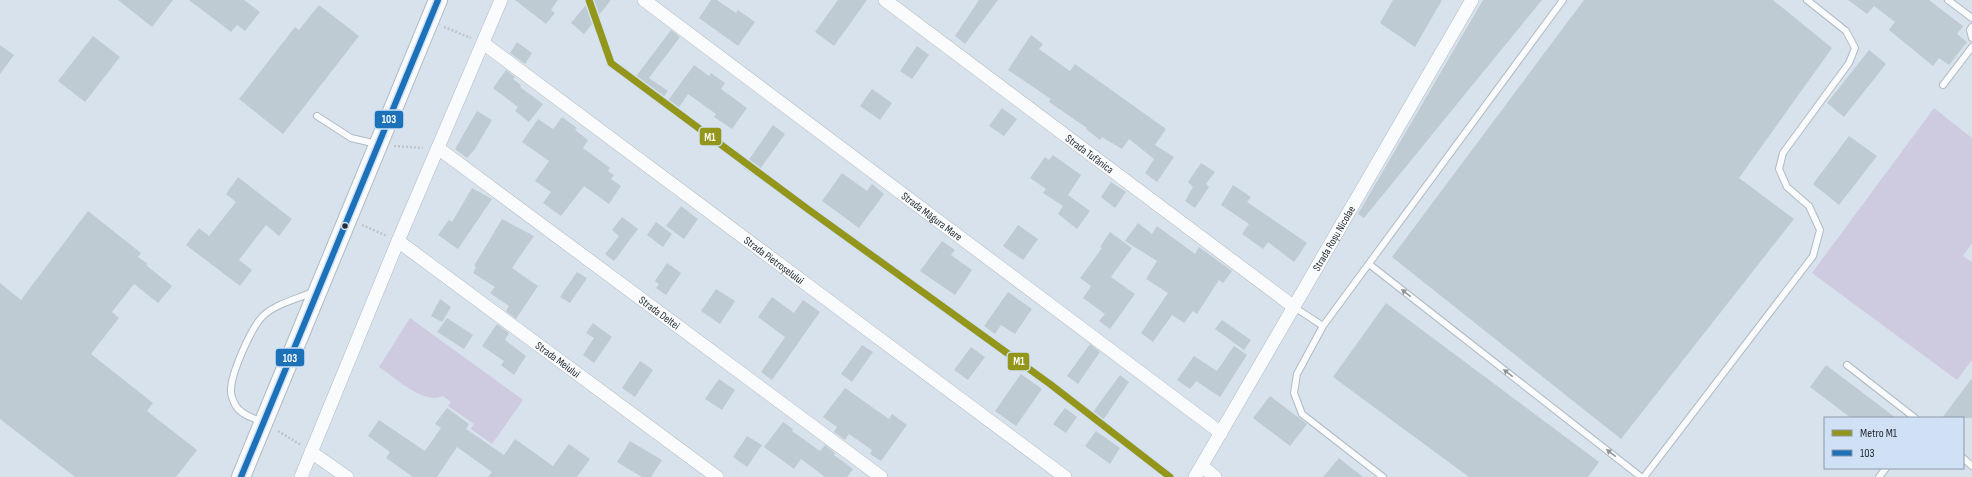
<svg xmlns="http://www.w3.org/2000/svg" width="1972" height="477" font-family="'Sofia Sans Condensed',sans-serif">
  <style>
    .green { fill: #cecae0 }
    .building { fill: #becbd3 }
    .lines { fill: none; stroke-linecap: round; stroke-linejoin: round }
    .lane-casing { stroke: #b2bac2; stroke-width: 8 }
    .street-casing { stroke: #b2bac2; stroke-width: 14 }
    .secondary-casing { stroke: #b2bac2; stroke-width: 20 }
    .path { stroke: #c1c4c7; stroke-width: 2.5; stroke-dasharray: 2 2; stroke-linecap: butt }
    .lane { stroke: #f9fbfc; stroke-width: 6 }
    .street { stroke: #f9fbfc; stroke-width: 13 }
    .secondary { stroke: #f9fbfc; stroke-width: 18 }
    .bus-1-casing { stroke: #d0e1f5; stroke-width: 9 }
    .bus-1 { stroke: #1d71b8; stroke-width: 6 }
    .metro-1-casing { stroke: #d0e1f5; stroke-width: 10 }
    .metro-1 { stroke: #93961a; stroke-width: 7 }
    .oneway { fill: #909498 }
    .bus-dot { fill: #272d34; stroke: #d0e1f5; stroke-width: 1.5 }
    .labels { text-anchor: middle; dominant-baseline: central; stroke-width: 3; stroke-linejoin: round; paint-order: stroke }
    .street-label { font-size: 11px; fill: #272d34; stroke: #d0e1f5 }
    .line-badge { stroke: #d0e1f5; stroke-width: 1.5 }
    .badge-label { font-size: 11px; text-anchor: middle; font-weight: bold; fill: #fff }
  </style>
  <rect width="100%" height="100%" fill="#d8e2ed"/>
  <path class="green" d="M1934 108 1972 138V243L1963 256 1972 262V360L1957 380 1812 273Z
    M410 318 523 400 492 444 471 429 474 424 448 406 451 402 443 396C423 405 396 378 379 367Z"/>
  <path class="building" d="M118 0H173L152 27Z
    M189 0H244L260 12 245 31 237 25 231 32Z
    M515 0H558L551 10 555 13 546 24Z
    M590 0H611L584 34 571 23Z
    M711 0H717L736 13 738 10 755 22 738 46 699 18Z
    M838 0H867L834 46 815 32Z
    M979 0H998L965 44 955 36Z
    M1393 0H1442L1415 47 1380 23Z
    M1483 0H1542L1364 218 1358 214Z
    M1584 0H1773L1832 48 1739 178 1794 219 1621 439 1392 257Z
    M1848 0H1929L1963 26 1957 34 1967 42 1949 65 1939 58 1933 66 1889 30 1895 22 1874 6 1867 14Z
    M319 5 359 36 283 134 239 99 295 27 299 30Z
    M671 30 680 37 649 78 668 91 658 104 631 83Z
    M1031 35 1043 44 1039 49 1070 71 1075 64 1166 129 1155 145 1174 157 1157 182 1145 173 1154 159 1129 139 1122 149 1102 137 1100 140 1086 129 1087 128 1049 102 1051 99 1008 70Z
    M93 36 120 57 85 102 58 81Z
    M517 42 532 53 525 64 510 53Z
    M0 45 14 55 0 74Z
    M917 46 929 55 912 79 900 71Z
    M1869 50 1886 64 1844 117 1827 103Z
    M694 65 709 76 711 73 725 83 721 89 747 108 732 129 714 117 716 114 688 94 677 110 667 102Z
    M506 70 515 77 513 79 521 85 520 87 543 104 529 122 515 111 518 107 493 88Z
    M872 89 892 103 880 120 860 106Z
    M1002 108 1017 119 1004 136 989 126Z
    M477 111 492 120 475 149 467 158 455 149Z
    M562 117 577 128 575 130 588 140 583 148 610 168 608 171 614 175 611 179 621 186 609 204 584 186 561 216 543 203 551 192 535 181 549 161 522 142 538 119 553 129Z
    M773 125 785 134 755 176 743 168Z
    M1849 136 1877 156 1839 205 1813 184Z
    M1053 155 1081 175 1068 195 1090 211 1077 229 1058 214 1063 206 1043 193 1046 189 1030 178 1045 157 1049 160Z
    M1201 163 1215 172 1206 184 1209 187 1195 208 1185 201 1193 187 1188 182Z
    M842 173 867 191 872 184 884 194 859 228 822 201Z
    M238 177 292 219 279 236 266 225 239 260 252 270 240 286 186 245 199 228 209 236 236 202 226 194Z
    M1111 182 1126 192 1115 208 1101 197Z
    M1233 185 1251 197 1247 202 1307 243 1294 262 1268 242 1263 249 1242 234 1249 224 1221 205Z
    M472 188 492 199 458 249 438 235 449 220 452 222Z
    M681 206 698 219 684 239 666 226Z
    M88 211 141 253 138 257 148 264 146 265 172 286 158 303 134 284 112 312 119 318 91 354 153 403 147 411 197 450 176 477H75L0 419V283L21 300Z
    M622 217 638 229 614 261 605 254 619 236 612 230Z
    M502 219 534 236 512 268 538 286 516 319 506 311 509 306 490 293 495 287 473 273 476 267 474 266Z
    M656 222 672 234 663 247 647 235Z
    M1138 223 1152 234 1157 226 1195 254 1199 247 1232 271 1223 283 1219 280 1197 314 1193 311 1184 323 1172 315 1153 342 1141 333 1168 293 1146 279 1157 261 1125 241Z
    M1018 225 1038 239 1023 260 1003 246Z
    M1110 232 1132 248 1111 277 1135 294 1110 329 1099 321 1105 314 1083 298 1091 286 1080 278 1102 248 1100 247Z
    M942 241 955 250 951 255 972 270 955 295 920 271Z
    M667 263 681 273 666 295 656 288 659 284 655 281Z
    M577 272 587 278 570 303 560 297Z
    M716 289 735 301 720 324 701 311Z
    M1008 292 1032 309 1015 334 1001 325 995 334 984 326Z
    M772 297 794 313 803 300 820 312 772 380 761 372 785 337 758 317Z
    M440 299 451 307 442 322 431 316Z
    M1386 303 1599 462 1588 477H1469L1333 377Z
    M447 318 473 335 464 349 437 332Z
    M1222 320 1251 340 1244 350 1215 329Z
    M593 323 612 337 594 363 583 355 594 338 586 333Z
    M497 324 509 333 505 340 526 356 514 375 501 365 504 361 482 346Z
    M1090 344 1100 352 1078 384 1067 376Z
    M862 345 873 352 852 382 841 374Z
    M1234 346 1247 355 1220 397 1196 381 1190 389 1177 380 1194 356 1217 371Z
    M971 347 985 357 968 380 954 370Z
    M640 361 653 370 635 397 622 388Z
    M1826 365 1896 418H1851L1810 387Z
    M1021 374 1042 389 1016 426 995 411Z
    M1120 375 1129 382 1103 420 1093 412Z
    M1972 378V418H1942Z
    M719 379 735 390 722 410 705 399Z
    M845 388 889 419 892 414 907 425 881 461 870 454 872 450 849 434 845 440 834 432 837 427 823 417Z
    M1270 396 1307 424 1290 446 1253 418Z
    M447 408 469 424 466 429 504 455 515 439 553 466 569 444 590 459 577 477H488L492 472 457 447 437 477H413L386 458 390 452 368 436 379 420 425 451 441 428 435 424Z
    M1065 408 1077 417 1066 433 1053 424Z
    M783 422 793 429 792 431 820 451 825 445 835 453 834 455 853 469 847 477H825L801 459 794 469 764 447Z
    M1096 431 1120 448 1110 464 1085 446Z
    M747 436 762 445 747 467 733 457Z
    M630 441 662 460 651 477H642L617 462Z
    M1339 458 1363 477H1323Z"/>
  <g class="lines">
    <defs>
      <path id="lane" d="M1948 0 1972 18
        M1972 27 1970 30 1972 38
        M1943 85 1972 47
        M317 116 351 138 377 144
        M1369 264 1641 477
        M1294 307 1323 326
        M1847 365 1915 418
        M262 422C254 418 241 415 236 406 234 403 231 396 231 392 230 375 251 328 263 316 275 304 297 299 313 292
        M1963 458 1972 466
        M1383 477 1302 414 1294 393 1297 374 1323 326 1563 0
        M1644 477 1813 256 1820 230 1809 206 1787 187 1779 169 1783 153 1849 63 1855 48 1846 31 1807 0
        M1879 477 1886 468"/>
      <g id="street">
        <path id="s1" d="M644 0 1221 433"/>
        <path id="s2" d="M885 0 1294 307"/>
        <path id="s3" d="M483 43 1065 477"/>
        <path id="s4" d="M438 148 881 477"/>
        <path id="s5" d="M398 241 717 477"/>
        <path d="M311 452 347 477"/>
        <path d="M1202 466 1215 477"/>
        <path d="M301 477 398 241 501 0"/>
        <path id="s6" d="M1195 477 1472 0"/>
      </g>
      <path id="secondary" d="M241 477 438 0"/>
    </defs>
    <use href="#lane" class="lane-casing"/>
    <use href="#street" class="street-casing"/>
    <use href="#secondary" class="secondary-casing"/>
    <path class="path" d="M444 27 471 38
      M394 146 423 148
      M362 225 387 236
      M278 431 301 445"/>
    <use href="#lane" class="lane"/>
    <use href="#street" class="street"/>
    <use href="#secondary" class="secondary"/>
    <defs>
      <path id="bus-1" d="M241 477 438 0"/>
    </defs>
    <use href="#bus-1" class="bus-1-casing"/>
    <use href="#bus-1" class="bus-1"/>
    <defs>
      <path id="metro-1" d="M589 0 611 63 809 210 1050 384 1170 477"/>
    </defs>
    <use href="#metro-1" class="metro-1-casing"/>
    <use href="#metro-1" class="metro-1"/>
  </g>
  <defs><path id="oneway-solid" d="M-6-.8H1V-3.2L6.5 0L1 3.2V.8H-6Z"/></defs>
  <g class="oneway">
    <use href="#oneway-solid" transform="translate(1406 293) rotate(-142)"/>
    <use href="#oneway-solid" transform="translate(1508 373) rotate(-142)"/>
    <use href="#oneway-solid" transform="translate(1611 453) rotate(-142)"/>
  </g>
  <circle class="bus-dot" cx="345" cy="226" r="3.5"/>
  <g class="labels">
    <g class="street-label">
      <text stroke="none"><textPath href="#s2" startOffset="256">Strada Tufănica</textPath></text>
      <text stroke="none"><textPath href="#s1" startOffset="360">Strada Măgura Mare</textPath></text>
      <text stroke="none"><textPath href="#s6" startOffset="276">Strada Roșu Nicolae</textPath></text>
      <text stroke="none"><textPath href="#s3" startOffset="363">Strada Pietroșelului</textPath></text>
      <text stroke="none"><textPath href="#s4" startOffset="276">Strada Deltei</textPath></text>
      <text stroke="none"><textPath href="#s5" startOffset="199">Strada Meiului</textPath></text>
    </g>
  </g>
  <g class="line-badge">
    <rect x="374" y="110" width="30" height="19" rx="4" fill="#1d71b8"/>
    <rect x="699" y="127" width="23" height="19" rx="4" fill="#93961a"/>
    <rect x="275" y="348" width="30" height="19" rx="4" fill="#1d71b8"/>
    <rect x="1007" y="352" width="23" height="19" rx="4" fill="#93961a"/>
  </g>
  <g class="badge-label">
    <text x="389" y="123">103</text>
    <text x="710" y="141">M1</text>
    <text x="290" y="362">103</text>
    <text x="1019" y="365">M1</text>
  </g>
  <rect x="1824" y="417" width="140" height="52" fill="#d0e1f5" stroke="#8c99a8"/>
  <rect x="1832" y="430" width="20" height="6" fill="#93961a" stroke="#8c99a8"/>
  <text x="1860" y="437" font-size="12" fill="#272d34">Metro M1</text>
  <rect x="1832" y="450" width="20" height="6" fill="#1d71b8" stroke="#8c99a8"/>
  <text x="1860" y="457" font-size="12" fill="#272d34">103</text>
</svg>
